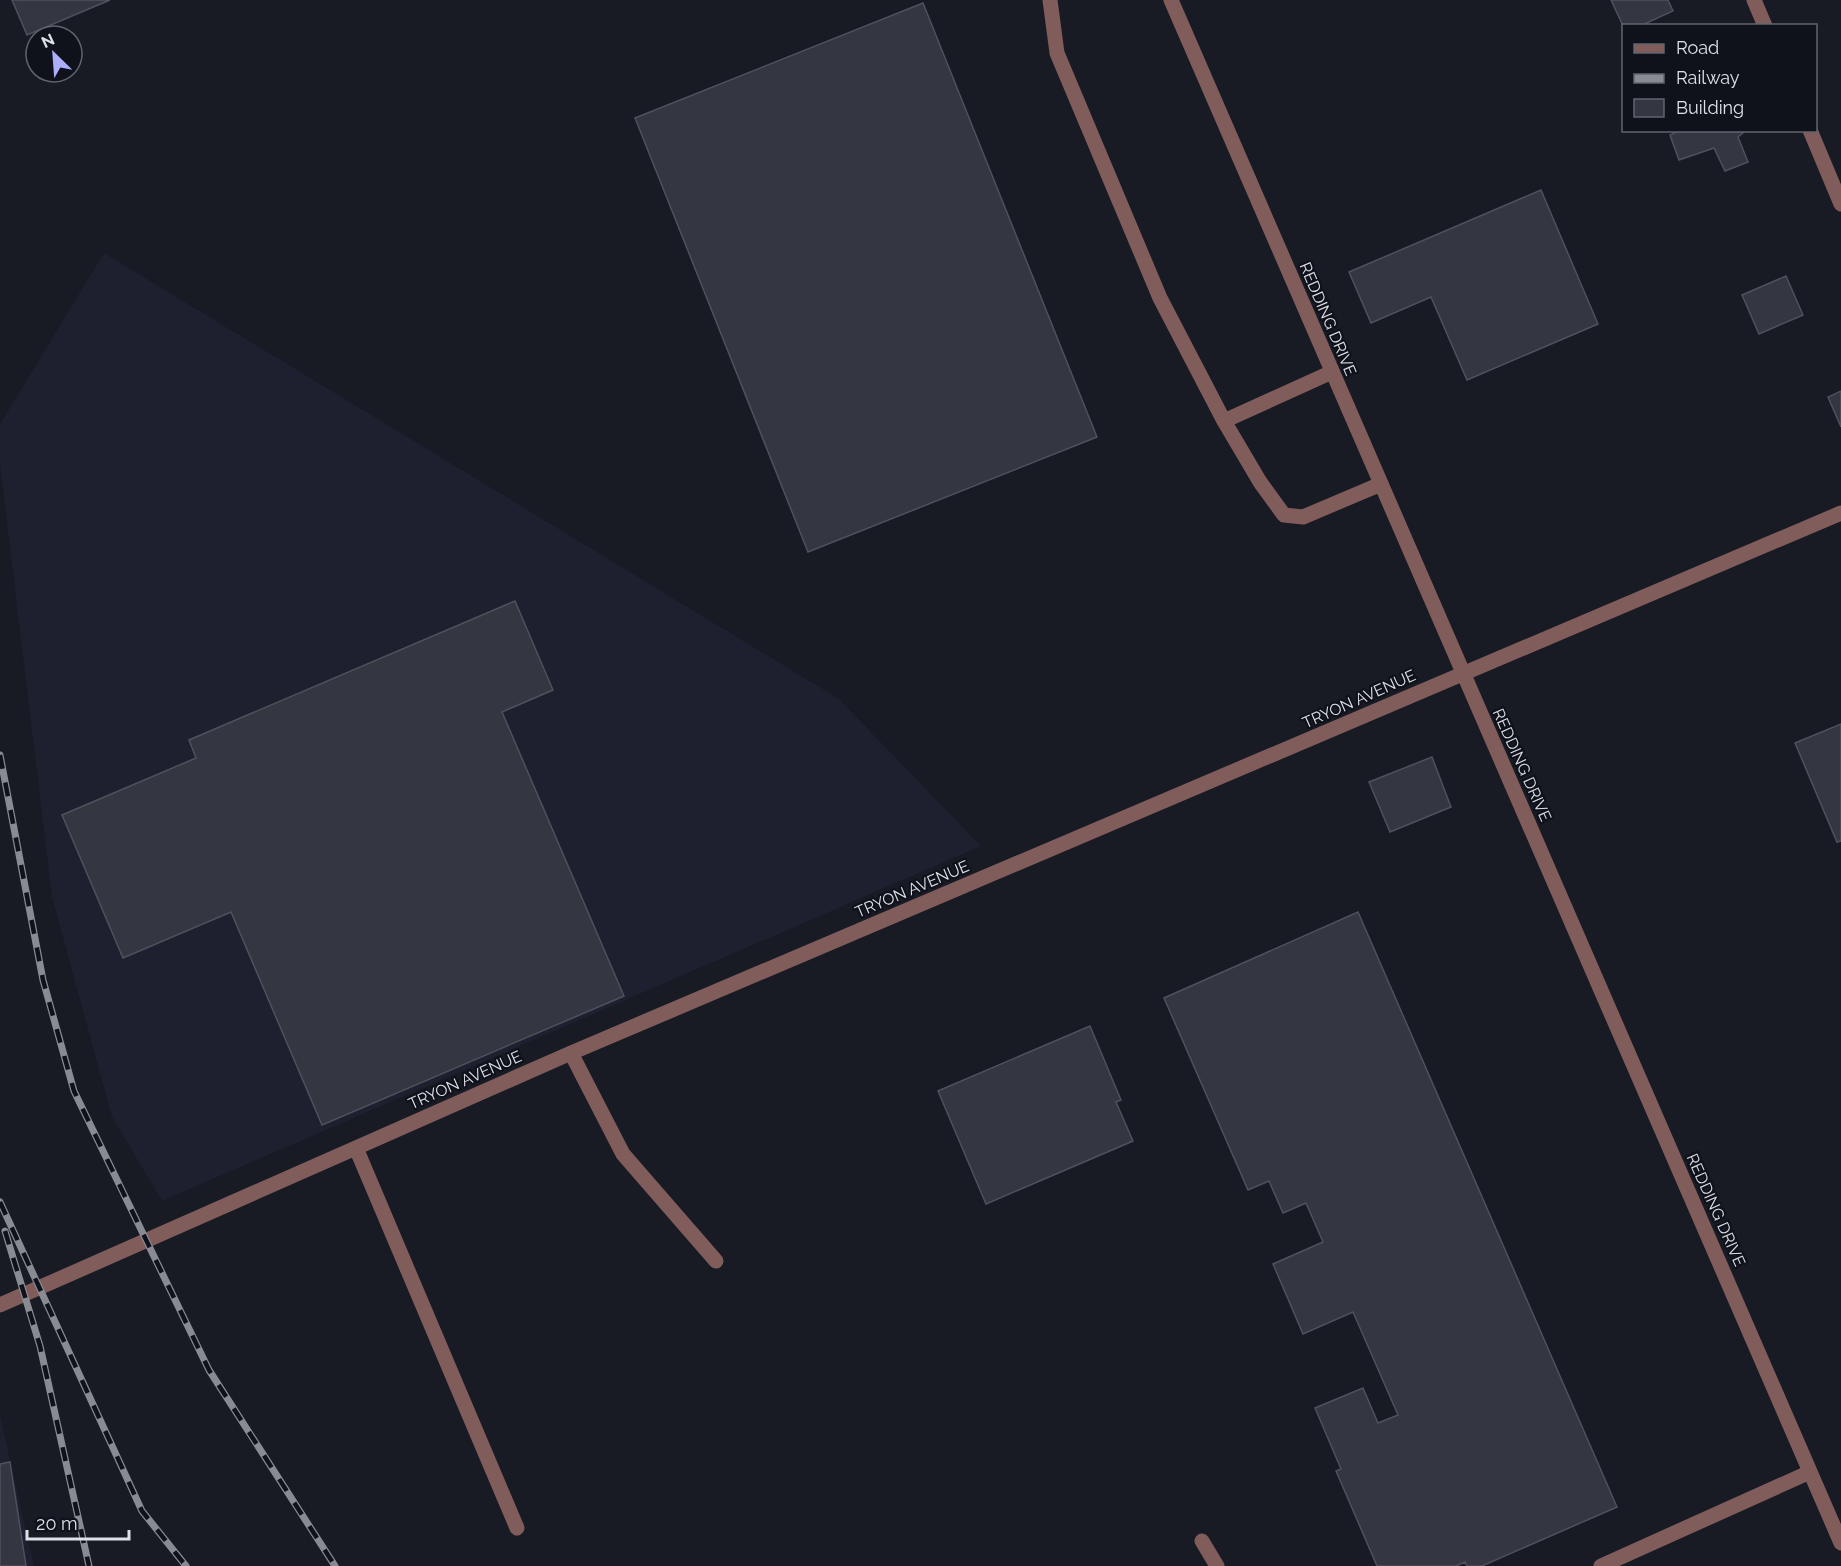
<svg xmlns="http://www.w3.org/2000/svg" width="1841" height="1566" font-family="Raleway,sans-serif">
  <style>
    .built { fill: #1e2030 }
    .building { fill: #343642; stroke: #4f515d; stroke-width: 1.5 }
    .lines { fill: none; stroke-linecap: round; stroke-linejoin: round }
    .minor { stroke: #805c5b; stroke-width: 15 }
    .rail-casing { stroke: #898b93; stroke-width: 7 }
    .rail { stroke: #0f111b; stroke-width: 4.5; stroke-dasharray: 14; stroke-linecap: butt }
    .labels { text-anchor: middle; dominant-baseline: central; stroke-width: 4.5; stroke-linejoin: round; paint-order: stroke }
    .street-label { font-size: 16px; fill: #dfe1e8; stroke: #0f111b }
  </style>
  <rect width="100%" height="100%" fill="#181a24"/>
  <path class="built" d="M104 253 839 699 981 846 162 1201 112 1117 52 897 0 464V424Z
    M0 1416 34 1566H0Z"/>
  <path class="building" d="M12 0H110L27 35Z
    M1611 0H1668L1673 11 1640 26H1624V28Z
    M923 3 1097 437 808 552 635 118Z
    M1680 130H1742L1743 133 1738 137 1748 162 1725 171 1714 148 1679 160 1670 135Z
    M1541 190 1598 324 1467 380 1431 297 1371 323 1349 272Z
    M1786 276 1803 315 1759 334 1742 295Z
    M1841 391V427L1828 397Z
    M515 601 553 690 502 712 624 996 322 1125 231 912 123 958 62 815 196 758 189 740Z
    M1841 724V841L1837 842 1795 743Z
    M1432 757 1451 807 1390 832 1369 782Z
    M1358 912 1617 1507 1482 1566H1467L1465 1562 1456 1566H1377L1336 1471 1341 1469 1315 1408 1363 1388 1378 1423 1398 1415 1353 1312 1303 1334 1273 1264 1323 1242 1306 1203 1283 1213 1269 1181 1248 1190 1164 998Z
    M1090 1026 1121 1100 1116 1102 1133 1141 986 1204 938 1091Z
    M10 1462 26 1566H0V1464Z"/>
  <g class="lines">
    <path class="minor" d="M1050 0 1057 53 1160 298 1224 421 1332 372
      M1171 0 1841 1543
      M1754 0 1765 26
      M1810 130 1841 204
      M1224 421 1260 482 1284 515 1303 517 1381 484
      M571 1053 623 1154 716 1261
      M356 1148 517 1528
      M0 1305 571 1053 1841 513
      M1202 1541 1217 1566
      M1601 1566 1810 1472"/>
    <defs>
      <path id="rail" d="M0 755 43 980 74 1091 209 1370 335 1566
        M0 1202 142 1511 186 1566
        M5 1231 40 1346 89 1566"/>
    </defs>
    <use href="#rail" class="rail-casing"/>
    <use href="#rail" class="rail"/>
  </g>
  <g class="labels">
    <g class="street-label">
      <text transform="translate(1328 319) rotate(67)">REDDING DRIVE</text>
      <text transform="translate(1359 699) rotate(-24)">TRYON AVENUE</text>
      <text transform="translate(1522 765) rotate(66)">REDDING DRIVE</text>
      <text transform="translate(912 889) rotate(-23)">TRYON AVENUE</text>
      <text transform="translate(465 1080) rotate(-24)">TRYON AVENUE</text>
      <text transform="translate(1716 1210) rotate(66)">REDDING DRIVE</text>
    </g>
  </g>
  <rect x="1622" y="24" width="195" height="108" fill="#0f111b" stroke="#62646d" stroke-width="1.5"/>
  <rect x="1634" y="44" width="30" height="9" fill="#805c5b" stroke="#62646d" stroke-width="1.5"/>
  <text x="1676" y="54" font-size="18" fill="#dfe1e8">Road</text>
  <rect x="1634" y="74" width="30" height="9" fill="#898b93" stroke="#62646d" stroke-width="1.5"/>
  <text x="1676" y="84" font-size="18" fill="#dfe1e8">Railway</text>
  <rect x="1634" y="99" width="30" height="18" fill="#343642" stroke="#62646d" stroke-width="1.5"/>
  <text x="1676" y="114" font-size="18" fill="#dfe1e8">Building</text>
  <g transform="translate(54 54) rotate(335)"><circle r="28" fill="#0f111b" stroke="#62646d" stroke-width="1.5"/>
  <path d="M0-4.5L10 22L0 15L-10 22Z" fill="#adaefb"/>
  <text y="-9" font-size="16" font-weight="bold" text-anchor="middle" fill="#dfe1e8">N</text>
  </g>
  <path d="M27 1530v9h102v-9" fill="none" stroke="#dfe1e8" stroke-width="3"/>
  <text x="36" y="1530" font-size="18" fill="#dfe1e8" stroke="#0f111b" stroke-width="4.5" paint-order="stroke">20 m</text>
</svg>
